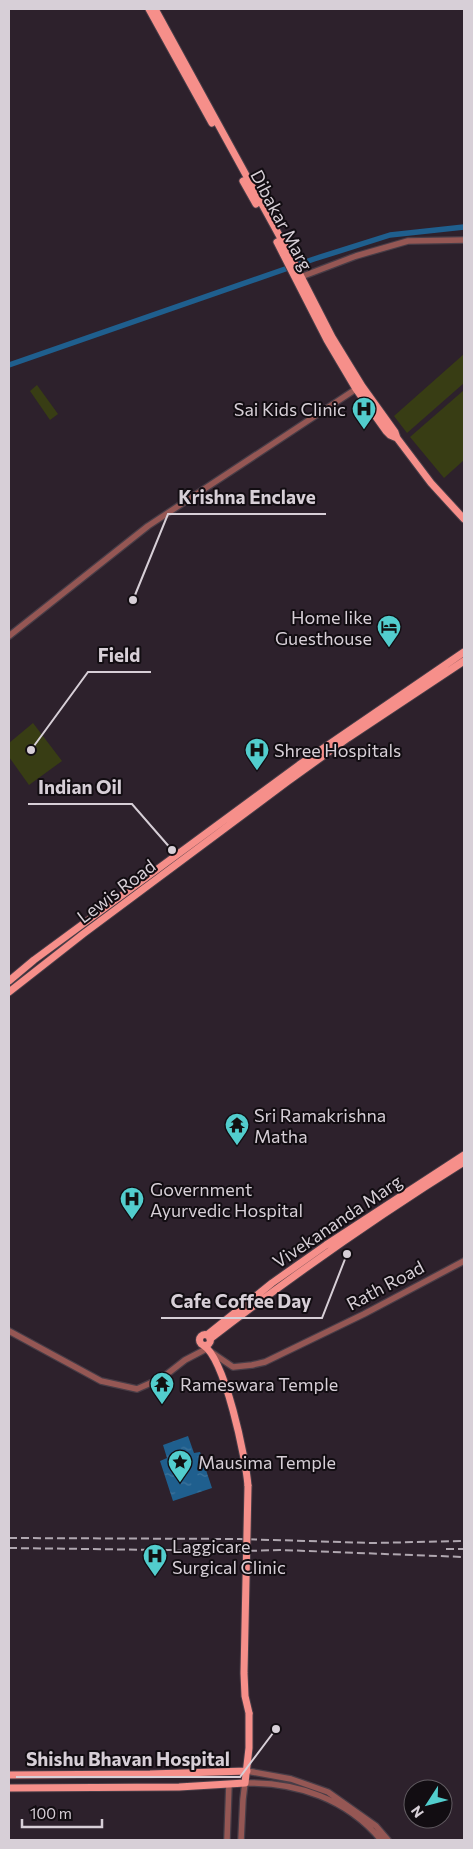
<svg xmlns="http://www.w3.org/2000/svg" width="473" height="1849" font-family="Commissioner,sans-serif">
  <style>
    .green { fill: #383d14 }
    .water { fill: url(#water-ripples) }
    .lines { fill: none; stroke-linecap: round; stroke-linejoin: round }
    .canal { stroke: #1f5f8e; stroke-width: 5.5 }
    .minor-casing { stroke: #483d47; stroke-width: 8 }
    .major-casing { stroke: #483d47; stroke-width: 9 }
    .minor { stroke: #955754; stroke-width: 5.5 }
    .major { stroke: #f68f8a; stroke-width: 7 }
    .rail { stroke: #b0a7b0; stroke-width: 2; stroke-dasharray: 8 4; stroke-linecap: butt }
    .major-bridge-casing { stroke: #483d47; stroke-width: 9; stroke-linecap: butt }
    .major-bridge { stroke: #f68f8a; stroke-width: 7 }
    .labels { text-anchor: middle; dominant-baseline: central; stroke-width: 4; stroke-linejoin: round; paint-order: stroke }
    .street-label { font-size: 18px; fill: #d7cfd7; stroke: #120d12 }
    .poi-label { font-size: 18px; fill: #d7cfd7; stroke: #120d12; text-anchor: start }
    .leader { fill: none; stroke: #d7cfd7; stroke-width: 2 }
    .callout-dot { fill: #d7cfd7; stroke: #120d12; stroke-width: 2 }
    .callout-label { font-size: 19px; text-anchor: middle; font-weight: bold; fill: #d7cfd7; stroke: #120d12; stroke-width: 4; stroke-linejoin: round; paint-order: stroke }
  </style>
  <defs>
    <pattern id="water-ripples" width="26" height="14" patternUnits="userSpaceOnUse" patternTransform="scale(1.25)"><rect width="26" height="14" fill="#1f5f8e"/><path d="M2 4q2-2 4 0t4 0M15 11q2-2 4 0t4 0" fill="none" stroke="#3f759d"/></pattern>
  </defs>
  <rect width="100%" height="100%" fill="#2d212c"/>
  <path class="green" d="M464 354V383L407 433 394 416Z
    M37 385 58 414 50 420 30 391Z
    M464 390V460L444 478 410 437Z
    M33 723 62 761 29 785 9 757V743Z"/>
  <path class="water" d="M188 1436 194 1453 200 1452 212 1488 173 1501 160 1461 167 1458 163 1445Z"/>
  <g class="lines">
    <path class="canal" d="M9 365 314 259 390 235 464 227"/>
    <defs>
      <path id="minor" d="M298 278 356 256 408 241 464 240
        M9 636 148 526 356 389
        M9 1331 101 1381 137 1389 162 1378 185 1360 208 1348
        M211 1352 233 1367 252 1365 265 1362 364 1314 464 1261
        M247 1771 291 1779 328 1792 376 1826 388 1840
        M227 1840 229 1784
        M241 1840 243 1799 245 1783C297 1782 347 1799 381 1840"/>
      <path id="major" d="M149 9 212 123
        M155 9 291 257 332 337 362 386 395 432 397 438 431 483 464 519
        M243 181 256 204
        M277 242 327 340 356 389 386 431 390 435 397 438
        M9 981 34 960 299 765 464 652
        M9 992 83 934 287 782 348 738 464 661
        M199.5 1340a5.5 5.5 0 1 1 11 0a5.5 5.5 0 1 1-11 0Z
        M207 1335 272 1283 326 1245 464 1155
        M210 1339C292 1276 376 1217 464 1162
        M203 1345C225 1358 246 1459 248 1486
        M9 1775 150 1774 247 1771
        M9 1788 179 1787 245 1783 249 1748V1713"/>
    </defs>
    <use href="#minor" class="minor-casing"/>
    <use href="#major" class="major-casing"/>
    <use href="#minor" class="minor"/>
    <use href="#major" class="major"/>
    <path class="rail" d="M9 1538 239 1539 373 1543 464 1541
      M9 1548 244 1551 281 1550 464 1557
      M446 1549H464"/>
    <defs>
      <path id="major-bridge" d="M248 1486 244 1673 245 1696 249 1713"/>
    </defs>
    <use href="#major-bridge" class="major-bridge-casing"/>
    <use href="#major-bridge" class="major-bridge"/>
  </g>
  <defs>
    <symbol id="hospital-pin" viewBox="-11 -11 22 30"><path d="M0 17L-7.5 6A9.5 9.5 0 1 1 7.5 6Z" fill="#52cdcd" stroke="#120d12"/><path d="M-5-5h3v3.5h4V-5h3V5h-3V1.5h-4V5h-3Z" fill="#111"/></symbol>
    <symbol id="hotel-pin" viewBox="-11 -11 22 30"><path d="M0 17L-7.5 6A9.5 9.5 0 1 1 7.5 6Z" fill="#52cdcd" stroke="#120d12"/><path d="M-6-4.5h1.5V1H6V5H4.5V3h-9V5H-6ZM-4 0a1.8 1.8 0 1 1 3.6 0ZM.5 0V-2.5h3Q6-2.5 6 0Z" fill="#111"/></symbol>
    <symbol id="temple-pin" viewBox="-11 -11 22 30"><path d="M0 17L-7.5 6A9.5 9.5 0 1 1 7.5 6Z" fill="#52cdcd" stroke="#120d12"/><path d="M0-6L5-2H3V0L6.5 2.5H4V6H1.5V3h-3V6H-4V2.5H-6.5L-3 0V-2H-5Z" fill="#111"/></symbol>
    <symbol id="sight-pin" viewBox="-11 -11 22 30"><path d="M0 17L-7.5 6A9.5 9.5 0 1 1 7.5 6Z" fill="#52cdcd" stroke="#120d12"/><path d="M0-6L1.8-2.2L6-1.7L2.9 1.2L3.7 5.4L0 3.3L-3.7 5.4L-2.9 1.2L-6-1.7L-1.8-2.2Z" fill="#111"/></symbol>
  </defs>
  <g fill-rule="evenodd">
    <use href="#hospital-pin" x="350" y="395" width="28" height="38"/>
    <use href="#hotel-pin" x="375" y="613" width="28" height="38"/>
    <use href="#hospital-pin" x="243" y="736" width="28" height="38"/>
    <use href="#temple-pin" x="223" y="1111" width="28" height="38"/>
    <use href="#hospital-pin" x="118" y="1185" width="28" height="38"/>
    <use href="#temple-pin" x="148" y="1370" width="28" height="38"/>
    <use href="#sight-pin" x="166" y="1448" width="28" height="38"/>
    <use href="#hospital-pin" x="141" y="1542" width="28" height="38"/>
  </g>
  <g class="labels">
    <g class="street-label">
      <text transform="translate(282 220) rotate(62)">Dibakar Marg</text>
      <text transform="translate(116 891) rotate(-37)">Lewis Road</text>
      <text transform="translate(337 1221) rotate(-34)">Vivekananda Marg</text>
      <text transform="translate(385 1285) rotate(-28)">Rath Road</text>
    </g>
    <g class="poi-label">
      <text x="346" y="409" text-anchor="end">Sai Kids Clinic</text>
      <text x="372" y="617" text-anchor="end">Home like<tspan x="372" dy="21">Guesthouse</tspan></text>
      <text x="274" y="750">Shree Hospitals</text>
      <text x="254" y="1115">Sri Ramakrishna<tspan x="254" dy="21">Matha</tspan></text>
      <text x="150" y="1189">Government<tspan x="150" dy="21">Ayurvedic Hospital</tspan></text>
      <text x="180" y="1384">Rameswara Temple</text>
      <text x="198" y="1462">Mausima Temple</text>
      <text x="172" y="1546">Laggicare<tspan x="172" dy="21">Surgical Clinic</tspan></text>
    </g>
  </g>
  <path class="leader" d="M133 600L168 514H326M31 750L88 672H151M172 850L132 804H28M347 1254L322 1318H161M276 1729L240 1777H16"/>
  <g class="callout-dot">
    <circle cx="133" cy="600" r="5"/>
    <circle cx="31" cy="750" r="5"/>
    <circle cx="172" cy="850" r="5"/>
    <circle cx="347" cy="1254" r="5"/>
    <circle cx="276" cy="1729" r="5"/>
  </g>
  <g class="callout-label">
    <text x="247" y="504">Krishna Enclave</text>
    <text x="119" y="662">Field</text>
    <text x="80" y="794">Indian Oil</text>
    <text x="241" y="1308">Cafe Coffee Day</text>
    <text x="128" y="1766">Shishu Bhavan Hospital</text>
  </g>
  <rect width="473" height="1849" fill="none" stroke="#d7cfd7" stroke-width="20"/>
  <g transform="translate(428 1804) rotate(234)"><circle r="24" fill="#120d12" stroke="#615b61"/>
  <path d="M0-4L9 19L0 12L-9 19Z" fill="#52cdcd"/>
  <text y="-8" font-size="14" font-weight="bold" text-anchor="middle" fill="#d7cfd7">N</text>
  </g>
  <path d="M22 1819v8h80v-8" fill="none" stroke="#d7cfd7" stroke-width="2.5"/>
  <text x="30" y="1819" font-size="15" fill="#d7cfd7" stroke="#120d12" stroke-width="4" paint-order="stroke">100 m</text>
</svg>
